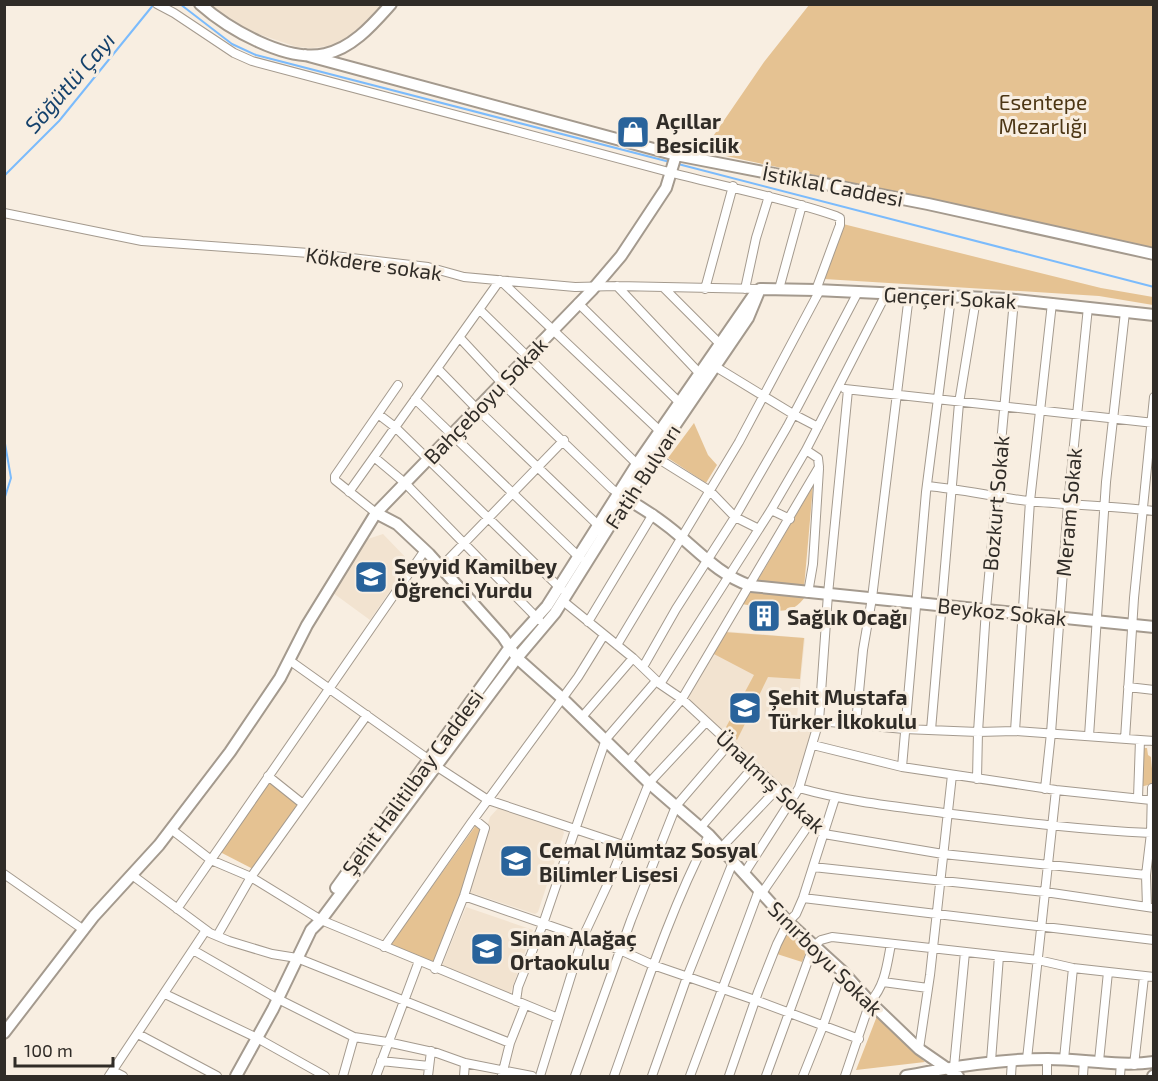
<svg xmlns="http://www.w3.org/2000/svg" width="1158" height="1081" font-family="'Exo 2',sans-serif">
  <style>
    .built { fill: #f2e3d0 }
    .green { fill: #e5c292 }
    .lines { fill: none; stroke-linecap: round; stroke-linejoin: round }
    .stream { stroke: #7bbbfc; stroke-width: 2 }
    .street-casing { stroke: #a49a8e; stroke-width: 10 }
    .secondary-casing { stroke: #a49a8e; stroke-width: 14 }
    .street { stroke: #fff; stroke-width: 8 }
    .secondary { stroke: #fff; stroke-width: 10 }
    .labels { text-anchor: middle; dominant-baseline: central; stroke-width: 6; stroke-linejoin: round; paint-order: stroke }
    .park-label { font-size: 21px; fill: #4c3614; stroke: #f8eee1 }
    .poi-label { font-size: 21px; font-weight: bold; fill: #302c27; stroke: #f8eee1; text-anchor: start }
    .street-label { font-size: 21px; fill: #302c27; stroke: #f8eee1 }
    .water-label { font-size: 22px; font-style: italic; fill: #15426c; stroke: #f8eee1 }
  </style>
  <rect width="100%" height="100%" fill="#f8eee1"/>
  <path class="built" d="M210 5H384L353 36 335 45 312 48 297 47 247 30Z
    M383 534 410 562 370 620 333 593 368 539Z
    M722 631 805 638 797 717 813 719 808 750 789 795 682 699Z
    M499 807 562 828 564 833 538 912 535 914 469 892 468 890 490 817Z
    M466 907 533 930 510 994 441 968Z"/>
  <path class="green" d="M809 5H1153V248L703 151 764 62Z
    M843 224 1101 288 1153 297V305L1099 296 824 279Z
    M694 423 708 455 717 465 706 483 668 458Z
    M813 486 804 588 756 583Z
    M753 586 806 595C791 621 766 608 742 604Z
    M724 632 804 638 800 679 768 677 737 740 725 729 754 675 712 653Z
    M1141 748H1147L1148 755 1151 757C1151 765 1154 777 1152 784L1140 787Z
    M270 779 300 804 253 869 220 852Z
    M479 821 486 827 436 963 390 945Z
    M790 930 809 945 802 962 777 954 786 933Z
    M877 1016 925 1062 856 1070Z"/>
  <g class="lines">
    <path class="stream" d="M180 4 232 44 256 55 670 162
      M678 164 1154 287
      M4 176 59 121 154 4
      M4 438 11 478 4 500"/>
    <defs>
      <path id="street" d="M157 4 174 13 234 53 252 61C391 97 530 135 669 172 725 187 781 197 836 216L840 218V225L816 290
        M4 213 142 241 309 253 428 267 464 277 575 287 617 286 760 289
        M617 286 702 376
        M664 288 723 347
        M705 289 733 186
        M745 289 756 238 769 196
        M779 289 802 205
        M578 303 683 406
        M480 310 639 466
        M460 338 501 382 612 489 623 496
        M716 367 793 414 818 427
        M438 369 477 409 600 527
        M845 389 1154 423
        M415 399 580 558
        M378 414 395 427 561 589
        M654 456 710 491 735 517 759 529
        M374 457 405 483 539 620
        M927 486C961 489 994 497 1028 501 1070 505 1112 506 1154 511
        M349 492 500 280 663 434
        M771 510 790 519
        M376 513 335 480V476L398 385
        M441 567 564 440
        M808 593 813 564 819 469
        M563 601 633 658 660 684 682 699 778 788 810 823 824 834 943 854 1146 875 1151 833
        M588 622 653 514
        M617 645 739 442 820 290
        M289 660 428 759
        M643 667 676 609 735 517 787 427 858 292
        M660 684 771 510 806 450 886 294
        M1128 687 1154 690
        M582 717 633 658
        M819 721 904 729 978 732 1015 731 1154 741
        M856 723 863 650 872 598 909 295
        M931 730 959 403 976 299
        M1015 731 1030 501 1052 303
        M1089 736 1106 482 1125 312
        M1125 739 1134 598 1154 397
        M813 745 902 767 1056 790 1151 800
        M628 762 682 699 819 467 818 458 806 450
        M436 766 488 800 623 845
        M902 767 926 492 951 297
        M268 776 303 804
        M977 779 978 732 986 609 1014 300
        M799 788C848 802 900 807 952 814 1018 822 1084 830 1151 833L1152 788
        M1045 789 1051 733 1068 504 1088 307
        M1138 798 1140 740
        M701 827 754 766
        M171 829 211 860 251 877 321 920 558 1018
        M720 849 778 788
        M813 867 1045 892 1154 908
        M4 874 84 930
        M744 874 799 788 819 721 828 594 848 390
        M132 875 210 933 229 941 272 954 297 958 510 1043
        M1146 875 1147 907
        M762 893 810 823
        M464 896 620 950 653 965 755 1000 859 1039
        M803 898 1154 940
        M177 909 425 550
        M217 936 251 877 367 715
        M384 947 471 823 578 677 604 635
        M193 950 278 999 354 1037 387 1042 437 1053 465 1063 532 1076
        M435 969 464 896 485 828 474 819
        M883 982 928 988
        M165 994 257 1038 325 1076
        M516 1001 518 987 543 924 606 739 656 681
        M138 1034 217 1076
        M919 1049 930 975 952 775
        M1027 1059 1056 790
        M1064 1059 1073 968
        M381 1061 429 1066
        M991 1061 999 956
        M1099 1061 1108 972
        M1134 1065 1144 977
        M954 1067 965 952
        M113 1071 123 1076
        M502 1075 510 1043 525 1005
        M109 1076 206 930
        M343 1076 354 1037
        M376 1076 419 961
        M428 1076 431 1051
        M464 1076 465 1063
        M540 1076 583 937 612 875 649 783 706 722
        M575 1076 631 920 676 806 730 743
        M614 1076C643 995 669 912 709 835
        M652 1076 687 977 733 862
        M690 1076 759 890
        M729 1076 758 992 777 944 788 922 796 914 803 898 835 798
        M766 1076 809 958 815 945 821 940 832 937 1038 960 1073 968 1154 977
        M803 1076 823 1026 842 971
        M845 1076 870 1002C885 986 887 965 891 944
        M1011 1076 1012 1060
        M1047 1076V1059
        M1083 1076 1084 1060
        M1120 1076 1121 1063"/>
      <path id="secondary" d="M200 4C228 29 287 63 325 54 353 48 373 24 391 4
        M305 55 676 155 928 204 1154 254
        M760 289 816 290 1007 299 1154 315
        M627 499C646 510 664 522 681 537 703 556 722 576 751 586L1154 627
        M376 513 397 524 429 554 503 637 517 658 562 698 649 783 709 835 788 922 842 971 870 1002 919 1049 958 1076
        M336 888 510 647 547 606 637 464 753 296
        M4 1033 94 916 159 845 230 752 280 678 307 625 376 513 592 290 621 256 666 188 676 155
        M236 1076 273 1009 311 930 321 920 517 658 555 613 644 471 748 318 760 289
        M906 1076C953 1067 999 1059 1048 1059 1083 1059 1119 1067 1154 1062
        M1153 1076H1154"/>
    </defs>
    <use href="#street" class="street-casing"/>
    <use href="#secondary" class="secondary-casing"/>
    <use href="#street" class="street"/>
    <use href="#secondary" class="secondary"/>
  </g>
  <defs>
    <symbol id="shop-square" viewBox="-11 -11 22 22"><rect x="-9" y="-9" width="18" height="18" rx="4" fill="#29639b" stroke="#f8eee1"/><path d="M-5-2.5h2.3a2.7 3.5 0 0 1 5.4 0H5L5.5 6h-11ZM-1.5-2.5h3a1.5 2.3 0 0 0-3 0Z" fill="#fff"/></symbol>
    <symbol id="school-square" viewBox="-11 -11 22 22"><rect x="-9" y="-9" width="18" height="18" rx="4" fill="#29639b" stroke="#f8eee1"/><path d="M0-5L7-2L0 1L-7-2ZM-4 1L0 2.5L4 1V4Q0 6-4 4Z" fill="#fff"/></symbol>
    <symbol id="building-square" viewBox="-11 -11 22 22"><rect x="-9" y="-9" width="18" height="18" rx="4" fill="#29639b" stroke="#f8eee1"/><path d="M-4-6H4V6H1V3H-1V6H-4ZM-2.5-4.3h1.7v1.8h-1.7ZM.8-4.3h1.7v1.8H.8ZM-2.5-1h1.7V.8h-1.7ZM.8-1h1.7V.8H.8Z" fill="#fff"/></symbol>
  </defs>
  <g fill-rule="evenodd">
    <use href="#shop-square" x="614" y="113" width="38" height="38"/>
    <use href="#school-square" x="352" y="558" width="38" height="38"/>
    <use href="#building-square" x="745" y="597" width="38" height="38"/>
    <use href="#school-square" x="726" y="689" width="38" height="38"/>
    <use href="#school-square" x="497" y="842" width="38" height="38"/>
    <use href="#school-square" x="468" y="930" width="38" height="38"/>
  </g>
  <g class="labels">
    <g class="park-label">
      <text x="1043" y="101">Esentepe<tspan x="1043" dy="24">Mezarlığı</tspan></text>
    </g>
    <g class="poi-label">
      <text x="656" y="120">Açıllar<tspan x="656" dy="24">Besicilik</tspan></text>
      <text x="394" y="565">Seyyid Kamilbey<tspan x="394" dy="24">Öğrenci Yurdu</tspan></text>
      <text x="787" y="616">Sağlık Ocağı</text>
      <text x="768" y="696">Şehit Mustafa<tspan x="768" dy="24">Türker İlkokulu</tspan></text>
      <text x="539" y="849">Cemal Mümtaz Sosyal<tspan x="539" dy="24">Bilimler Lisesi</tspan></text>
      <text x="510" y="937">Sinan Alağaç<tspan x="510" dy="24">Ortaokulu</tspan></text>
    </g>
    <g class="street-label">
      <text transform="translate(833 185) rotate(11)">İstiklal Caddesi</text>
      <text transform="translate(374 263) rotate(8)">Kökdere sokak</text>
      <text transform="translate(950 297) rotate(3)">Gençeri Sokak</text>
      <text transform="translate(485 400) rotate(-46)">Bahçeboyu Sokak</text>
      <text transform="translate(642 476) rotate(-57)">Fatih Bulvarı</text>
      <text transform="translate(995 503) rotate(-85)">Bozkurt Sokak</text>
      <text transform="translate(1068 512) rotate(-85)">Meram Sokak</text>
      <text transform="translate(1002 611) rotate(6)">Beykoz Sokak</text>
      <text transform="translate(771 781) rotate(43)">Ünalmış Sokak</text>
      <text transform="translate(412 782) rotate(-54)">Şehit Halitilbay Caddesi</text>
      <text transform="translate(826 958) rotate(45)">Sınırboyu Sokak</text>
    </g>
    <g class="water-label">
      <text transform="translate(69 82) rotate(-49)">Söğütlü Çayı</text>
    </g>
  </g>
  <rect width="1158" height="1081" fill="none" stroke="#302c27" stroke-width="12"/>
  <path d="M15 1057v9h98v-9" fill="none" stroke="#302c27" stroke-width="3"/>
  <text x="24" y="1057" font-size="18" fill="#302c27" stroke="#f8eee1" stroke-width="4.5" paint-order="stroke">100 m</text>
</svg>
